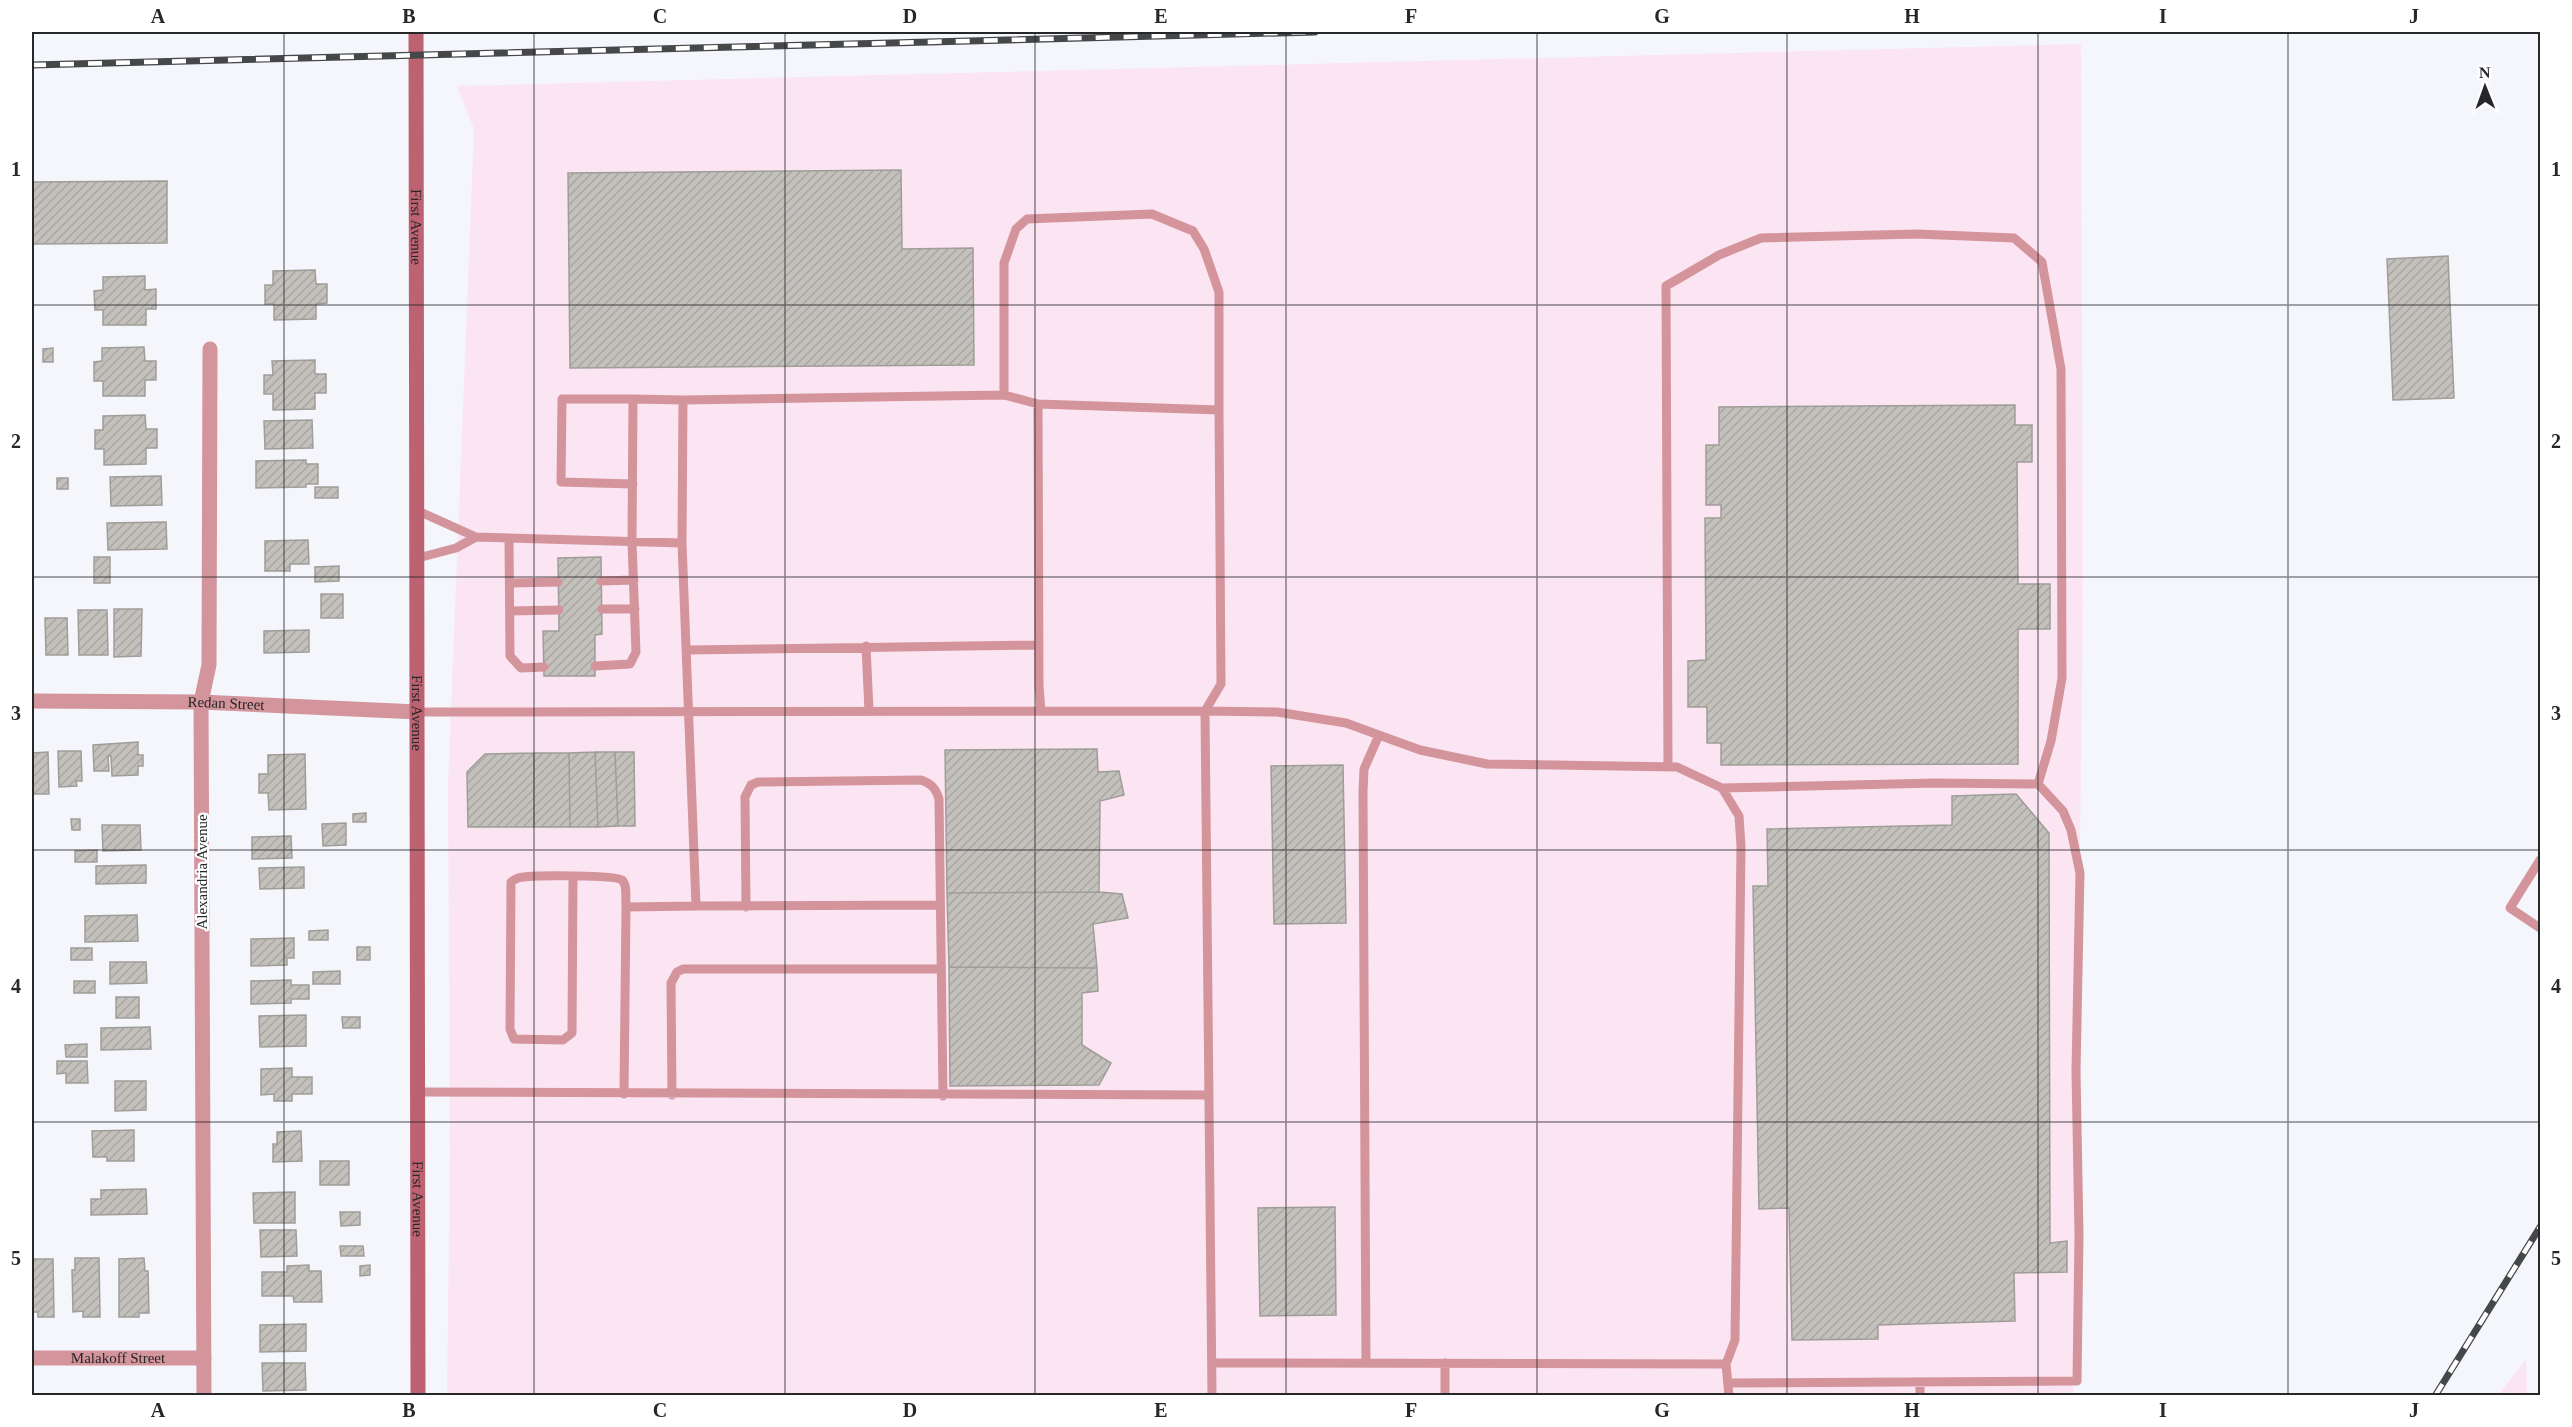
<svg xmlns="http://www.w3.org/2000/svg" width="2572" height="1427" font-family="'Times New Roman',serif">
  <style>
    .commercial { fill: #fce5f2 }
    .building { fill: url(#building-hatch); stroke: #9f9d98; stroke-width: 1.5 }
    .lines { fill: none; stroke-linecap: round; stroke-linejoin: round }
    .service { stroke: #d4949c; stroke-width: 9 }
    .minor { stroke: #d4949c; stroke-width: 15 }
    .secondary { stroke: #bd6271; stroke-width: 15 }
    .rail-casing { stroke: #454749; stroke-width: 7 }
    .rail { stroke: #fff; stroke-width: 4.5; stroke-dasharray: 14; stroke-linecap: butt }
    .grid { fill: none; stroke: #262729; stroke-width: 1.5; stroke-opacity: 0.55 }
    .labels { text-anchor: middle; dominant-baseline: central; stroke-width: 4.5; stroke-linejoin: round; paint-order: stroke }
    .street-label { font-size: 15px; fill: #262729; stroke: #fff }
    .neatline { fill: none; stroke: #262729; stroke-width: 2 }
    .grid-label { font-size: 20px; text-anchor: middle; font-weight: bold; fill: #262729 }
  </style>
  <defs>
    <pattern id="building-hatch" width="6" height="6" patternUnits="userSpaceOnUse" patternTransform="scale(1.5)"><rect width="6" height="6" fill="#c4c1bc"/><path d="M-1 1l2-2M0 6l6-6M5 7l2-2" fill="none" stroke="#a8a6a2"/></pattern>
  </defs>
  <rect width="100%" height="100%" fill="#f4f6fc"/>
  <path class="commercial" d="M2081 44 2083 607 2073 1395 447 1396 450 1154 448 786 474 129 457 86Z
    M2526 1359 2527 1395H2498Z"/>
  <path class="building" d="M901 170 902 249 973 248 974 365 570 368 568 173Z
    M167 181V243L32 244V182Z
    M2448 256 2454 398 2393 400 2387 259Z
    M315 270 316 284H327V303L316 304V319L274 320V304H265V285H273V271Z
    M145 276V290L156 289V309H146V325H103V310H95L94 291 103 290V277Z
    M144 347 145 361H156V380H145V396H103V381H94V362L102 361V348Z
    M53 348V362H43V349Z
    M315 360V374H326V393H315V409L273 410V394H264V375H273L272 361Z
    M2015 405V425H2032V462H2017L2018 584H2050V629H2018V764L1721 765V743H1707V707H1688V661L1706 660 1705 518H1721V505H1706V445H1719V407Z
    M145 415 146 429H157V448H146V464L104 465V449H95V430H103V416Z
    M312 420 313 448 265 449 264 421Z
    M306 460V464H318V484H306V487L256 488V461Z
    M161 476 162 505 111 506 110 477Z
    M57 478H68V489H57Z
    M315 487H338V498H315Z
    M166 522 167 549 108 550 107 523Z
    M308 540 309 564H290V571H265V541Z
    M94 557H110V583H94Z
    M601 557 602 634 595 635V676H544L543 631H559L558 558Z
    M339 566V581L315 582V567Z
    M321 594H343V618H321Z
    M114 609H142L141 656 114 657Z
    M78 610H107L108 655H79Z
    M45 618H67L68 655H46Z
    M309 630V652L264 653V631Z
    M138 742V755H143V766H138V775L112 776 111 756H108L109 771H94L93 745Z
    M1097 749 1098 772 1119 771 1124 795 1100 801 1099 892 947 893 945 750Z
    M58 751H81L82 781H76L77 786 59 787Z
    M48 752 49 794H32V753Z
    M595 752 598 827H570L569 753Z
    M595 752H615L618 826 598 827Z
    M615 752H634L635 826H618Z
    M534 753H569L570 827H534Z
    M534 753V827H468L467 772 485 754Z
    M305 754 306 809 269 810 268 793H259V774H268V755Z
    M1343 765 1346 923 1274 924 1271 766Z
    M2016 794 2049 833 2050 1243 2067 1241V1272L2014 1273 2015 1321 1878 1325V1339L1792 1340 1789 1208 1759 1209 1753 886H1768L1767 829 1952 825V796Z
    M366 813V822H353V814Z
    M71 819H80V830H72Z
    M346 823V845L323 846 322 824Z
    M102 825H140L141 850 103 851Z
    M291 836 292 858 252 859V837Z
    M97 850V862H75V851Z
    M146 865V883L96 884V866Z
    M304 867V888L260 889 259 868Z
    M1099 892 1122 894 1128 918 1093 924 1097 968 949 967 947 893Z
    M137 915 138 941 85 942V916Z
    M328 930V940H309V931Z
    M294 938V958H287V965L251 966V939Z
    M357 947H370V960H357Z
    M71 948H92V960H71Z
    M110 962H146L147 983 110 984Z
    M949 967 1097 968 1098 991 1082 993V1045L1111 1063 1099 1085 950 1086Z
    M340 971V984H313V972Z
    M291 980V985H309V999H291V1003L251 1004V981Z
    M74 981H95V993H74Z
    M116 997H139V1018H116Z
    M306 1015V1046L260 1047 259 1016Z
    M342 1017H360V1028H343Z
    M150 1027 151 1049 101 1050V1028Z
    M87 1044V1057H66L65 1045Z
    M57 1061H87L88 1083H66V1073L57 1074Z
    M292 1068V1077H312V1094H292V1101H274V1094L261 1095V1069Z
    M115 1081H146V1110L115 1111Z
    M134 1130V1161H107V1157H93L92 1131Z
    M301 1131 302 1161 273 1162V1144H277V1132Z
    M320 1161H349V1185H320Z
    M146 1189 147 1214 91 1215V1199H101V1190Z
    M295 1192V1223H254L253 1193Z
    M1335 1207 1336 1315 1260 1316 1258 1208Z
    M340 1212H360V1225L341 1226Z
    M260 1230H296L297 1256 261 1257Z
    M340 1246H363L364 1256H341Z
    M75 1258H99L100 1317H83V1311L73 1312 72 1270H75Z
    M144 1258 145 1271H148L149 1313H139V1317H119V1259Z
    M32 1259H53L54 1317H38V1312H32Z
    M309 1265V1271H321L322 1302H294L293 1296H262V1272H287V1266Z
    M370 1265V1275L360 1276V1266Z
    M306 1324V1351L260 1352V1325Z
    M262 1363H305L306 1390 263 1391Z"/>
  <g class="lines">
    <path class="service" d="M1038 404 1004 395V263L1016 229 1027 219 1152 214 1193 231 1204 249 1219 292V410
      M633 484 561 482 562 399H633
      M418 511 476 537 682 543 696 906 940 905
      M509 540 510 656 521 668 544 667
      M682 543 683 400 1004 395
      M418 558 456 548 476 537
      M601 581 634 580
      M510 583 558 582
      M602 609H635
      M510 611 559 610
      M866 646 869 711
      M686 650 1039 645
      M595 666 630 664 636 652 632 542 633 399 683 400
      M1041 711 1039 686 1038 404 1219 410 1221 684 1205 711
      M1205 711 1277 712 1346 723 1420 750 1487 764 1677 767 1722 788 1739 816 1741 846 1735 1340 1726 1364
      M418 712 1205 711 1212 1396
      M1668 767 1666 286 1719 255 1761 238 1917 234 2014 238 2042 262 2061 369 2062 678 2051 741 2038 784
      M1722 788 1935 783 2038 784 2063 811 2071 830 2080 873 2076 1071 2079 1235 2077 1381 1728 1383
      M2540 860 2510 908 2540 928
      M573 876 572 1033 563 1040 514 1039 510 1029 511 882C515 879 518 877 524 877 536 875 615 875 622 880 628 885 625 900 626 907
      M746 907 745 797 751 785 758 782 921 780C932 784 936 789 939 799L943 1096
      M418 1092 1209 1095
      M624 1094 626 907 696 906
      M672 1095 671 983 677 972 683 969H941
      M1212 1363 1726 1364 1729 1396
      M1366 1363 1363 792 1364 769 1379 735
      M1445 1363V1396
      M1920 1382V1396"/>
    <g class="minor">
      <path id="s1" d="M32 701 201 702 418 712"/>
      <path id="s2" d="M32 1358H204"/>
      <path d="M204 1396 201 702 209 665 210 349"/>
    </g>
    <path class="secondary" id="s3" d="M416 32 418 1396"/>
    <defs>
      <path id="rail" d="M32 65 1315 32
        M2435 1396 2540 1227"/>
    </defs>
    <use href="#rail" class="rail-casing"/>
    <use href="#rail" class="rail"/>
  </g>
  <path class="grid" d="M284 32V1396M534 32V1396M785 32V1396M1035 32V1396M1286 32V1396M1537 32V1396M1787 32V1396M2038 32V1396M2288 32V1396M32 305H2540M32 577H2540M32 850H2540M32 1122H2540"/>
  <g class="labels">
    <g class="street-label">
      <text stroke="none"><textPath href="#s3" startOffset="195">First Avenue</textPath></text>
      <text stroke="none"><textPath href="#s1" startOffset="194">Redan Street</textPath></text>
      <text stroke="none"><textPath href="#s3" startOffset="681">First Avenue</textPath></text>
      <text transform="translate(202 872) rotate(-90)">Alexandria Avenue</text>
      <text stroke="none"><textPath href="#s3" startOffset="1167">First Avenue</textPath></text>
      <text stroke="none"><textPath href="#s2" startOffset="86">Malakoff Street</textPath></text>
    </g>
  </g>
  <rect width="2572" height="1427" fill="none" stroke="#ffffff" stroke-width="66"/>
  <g transform="translate(2485 87) rotate(359)" stroke="#ffffff" stroke-width="4.5" paint-order="stroke">
  <path d="M0-4.5L10 22L0 15L-10 22Z" fill="#262729"/>
  <text y="-9" font-size="16" font-weight="bold" text-anchor="middle" fill="#262729">N</text>
  </g>
  <rect x="33" y="33" width="2506" height="1361" class="neatline"/>
  <g class="grid-label">
    <text x="158" y="23">A</text>
    <text x="409" y="23">B</text>
    <text x="660" y="23">C</text>
    <text x="910" y="23">D</text>
    <text x="1161" y="23">E</text>
    <text x="1411" y="23">F</text>
    <text x="1662" y="23">G</text>
    <text x="1912" y="23">H</text>
    <text x="2163" y="23">I</text>
    <text x="2414" y="23">J</text>
    <text x="16" y="176">1</text>
    <text x="2556" y="176">1</text>
    <text x="16" y="448">2</text>
    <text x="2556" y="448">2</text>
    <text x="16" y="720">3</text>
    <text x="2556" y="720">3</text>
    <text x="16" y="993">4</text>
    <text x="2556" y="993">4</text>
    <text x="16" y="1265">5</text>
    <text x="2556" y="1265">5</text>
    <text x="158" y="1417">A</text>
    <text x="409" y="1417">B</text>
    <text x="660" y="1417">C</text>
    <text x="910" y="1417">D</text>
    <text x="1161" y="1417">E</text>
    <text x="1411" y="1417">F</text>
    <text x="1662" y="1417">G</text>
    <text x="1912" y="1417">H</text>
    <text x="2163" y="1417">I</text>
    <text x="2414" y="1417">J</text>
  </g>
</svg>
